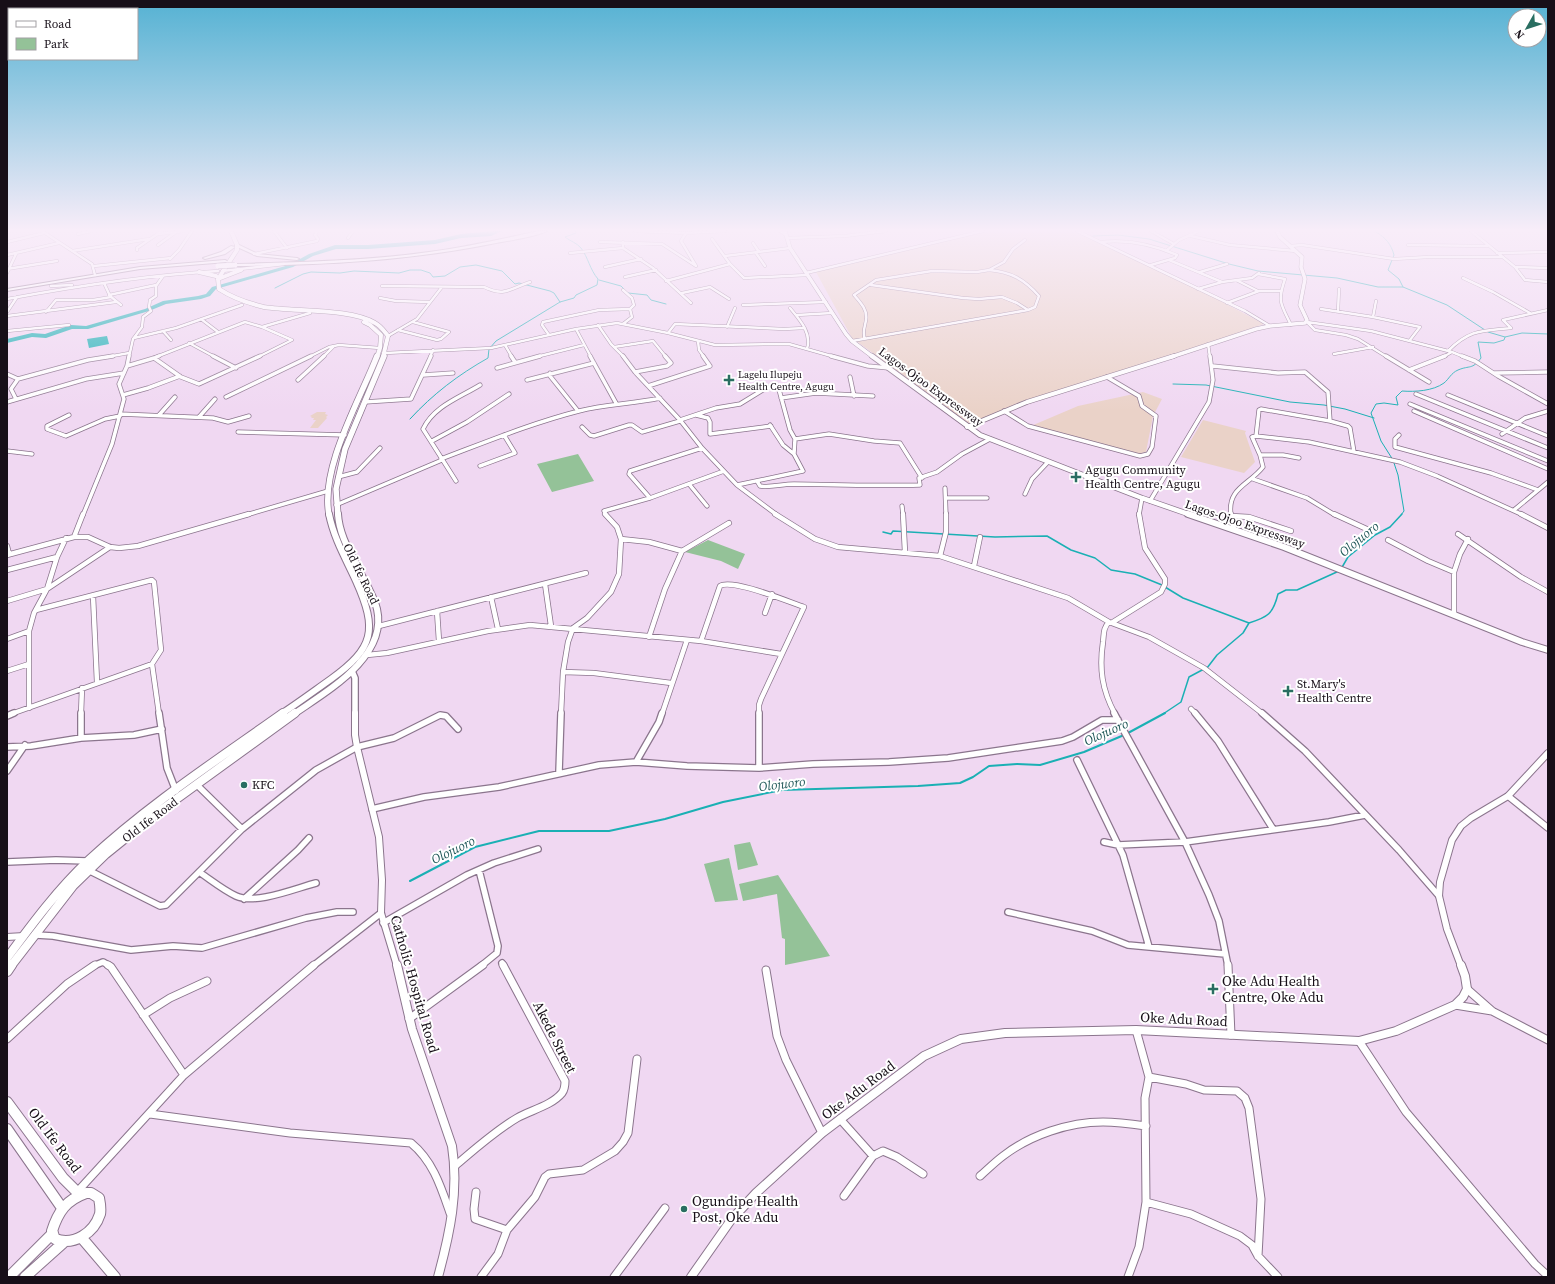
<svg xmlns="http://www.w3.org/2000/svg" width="1555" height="1284" font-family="'Source Serif 4',serif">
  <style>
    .commercial { fill: #ead2c8 }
    .green { fill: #94c298 }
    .water { fill: #1ab0b4 }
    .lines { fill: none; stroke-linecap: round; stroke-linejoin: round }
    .stream-far2 { stroke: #1ab0b4; stroke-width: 1 }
    .stream-far1 { stroke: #1ab0b4; stroke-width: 1.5 }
    .stream { stroke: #1ab0b4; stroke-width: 2 }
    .river { fill: #1ab0b4; fill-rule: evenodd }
    .minor-far4-casing { stroke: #8b758d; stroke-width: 3.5 }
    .minor-far3-casing { stroke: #8b758d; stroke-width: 5 }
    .minor-far2-casing { stroke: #8b758d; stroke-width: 6 }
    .minor-far1-casing { stroke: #8b758d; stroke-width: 8 }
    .minor-casing { stroke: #8b758d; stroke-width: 9 }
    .tertiary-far4-casing { stroke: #8b758d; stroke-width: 4.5 }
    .tertiary-far3-casing { stroke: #8b758d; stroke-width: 5.5 }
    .tertiary-far2-casing { stroke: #8b758d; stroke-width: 8 }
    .tertiary-far1-casing { stroke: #8b758d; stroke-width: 8 }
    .tertiary-casing { stroke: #8b758d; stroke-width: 10 }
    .secondary-far2-casing { stroke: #8b758d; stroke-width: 4.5 }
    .secondary-far1-casing { stroke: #8b758d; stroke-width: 6 }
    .secondary-casing { stroke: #8b758d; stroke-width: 8 }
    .primary-far4-casing { stroke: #8b758d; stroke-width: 5 }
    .primary-far3-casing { stroke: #8b758d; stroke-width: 7 }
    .primary-far2-casing { stroke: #8b758d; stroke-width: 8 }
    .primary-far1-casing { stroke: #8b758d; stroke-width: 10 }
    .primary-casing { stroke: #8b758d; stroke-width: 12 }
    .motorway-casing { stroke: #8b758d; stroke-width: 2 }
    .minor-far4 { stroke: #fff; stroke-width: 2.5 }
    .minor-far3 { stroke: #fff; stroke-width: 3.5 }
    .minor-far2 { stroke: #fff; stroke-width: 4.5 }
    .minor-far1 { stroke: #fff; stroke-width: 5.5 }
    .minor { stroke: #fff; stroke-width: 7 }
    .tertiary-far4 { stroke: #fff; stroke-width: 3.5 }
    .tertiary-far3 { stroke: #fff; stroke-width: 4 }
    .tertiary-far2 { stroke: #fff; stroke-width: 5.5 }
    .tertiary-far1 { stroke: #fff; stroke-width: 6 }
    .tertiary { stroke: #fff; stroke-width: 8 }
    .secondary-far2 { stroke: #fff; stroke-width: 3.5 }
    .secondary-far1 { stroke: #fff; stroke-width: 4.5 }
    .secondary { stroke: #fff; stroke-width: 6 }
    .primary-far4 { stroke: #fff; stroke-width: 4 }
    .primary-far3 { stroke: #fff; stroke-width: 5.5 }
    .primary-far2 { stroke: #fff; stroke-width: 6 }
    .primary-far1 { stroke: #fff; stroke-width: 8 }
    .primary { stroke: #fff; stroke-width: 10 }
    .motorway { fill: #fff; fill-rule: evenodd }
    .motorway-bridge-casing { stroke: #8b758d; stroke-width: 6; stroke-linecap: butt }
    .motorway-bridge { stroke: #fff; stroke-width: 5 }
    .poi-dot { fill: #296e61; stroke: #fff; stroke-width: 1.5 }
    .labels { text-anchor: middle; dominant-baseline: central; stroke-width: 4; stroke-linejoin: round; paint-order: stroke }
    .far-poi-label { font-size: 10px; fill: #170f18; stroke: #fff; text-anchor: start }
    .street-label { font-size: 12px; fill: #170f18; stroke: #fff }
    .poi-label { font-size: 12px; fill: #170f18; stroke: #fff; text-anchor: start }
    .water-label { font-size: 13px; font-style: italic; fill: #1e5657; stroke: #fff }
    .near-poi-label { font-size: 14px; fill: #170f18; stroke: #fff; text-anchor: start }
    .near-street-label { font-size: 14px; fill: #170f18; stroke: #fff }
  </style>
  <rect width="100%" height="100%" fill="#f0d8f2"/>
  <path class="commercial" d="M988 231H1078L1187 283 1264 324 970 424 852 338 816 272Z
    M1143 392 1162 399 1153 416 1146 452 1137 454 1031 426 1078 406Z
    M317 412H326L325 414 328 415 326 417 327 418 318 428H310L316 420H313L314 418H311L312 417 310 416Z
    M1203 420 1246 431 1245 433 1255 462 1244 473 1181 457Z"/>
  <path class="green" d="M578 454 594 481 552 492 537 464Z
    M708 540 745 554 738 569 721 561 685 552Z
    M750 842 758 865 738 870 734 845Z
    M729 858 738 900 715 902 704 864Z
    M778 875 830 956 785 965V939L782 938 777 894 743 901 739 884Z"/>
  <path class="water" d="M107 336 109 344 89 348 87 339Z"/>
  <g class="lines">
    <path class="stream-far2" d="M1376 232C1386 238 1391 244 1394 255L1388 270 1399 279 1403 287
      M1093 236 1118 235 1149 239 1229 264 1258 271 1337 278 1378 287H1403L1447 305 1488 332 1505 337
      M599 280 621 286 628 293 647 295 651 300 666 304
      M275 288 303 274 311 272 340 273 354 271 399 273 410 270H421L430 273 433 277 445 276 460 267 476 265 502 271 515 284 519 283 550 291 554 293 560 302
      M1173 384 1206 385 1290 402 1324 405 1345 409 1374 418
      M410 419C433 394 458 375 488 358L489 349 496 341 560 302 574 298 576 295 597 285 598 279C590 270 588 257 581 248 577 243 570 241 565 237L576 233 575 231
      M1401 515 1404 511 1398 475 1393 460 1381 441 1371 413 1376 404 1384 403 1398 405 1396 397 1402 391C1415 392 1433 391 1444 383 1449 379 1451 373 1458 370 1470 365 1472 370 1481 358L1478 342 1494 343 1504 340 1505 337 1522 333 1548 334"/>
    <path class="stream-far1" d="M883 532 891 534 893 531 995 537 1047 536 1071 550 1095 558 1111 570 1135 574 1162 585
      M1341 569 1348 557 1375 535 1390 527 1402 514
      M1165 587 1183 598 1249 623
      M1207 668 1217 655 1243 633 1249 623C1268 617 1273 614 1278 594L1286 590H1297L1339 571
      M1163 714 1181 702 1189 677 1204 669"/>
    <path class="stream" d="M1128 733 1165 713
      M410 881 475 847 539 831H609L665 819 723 802 782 790 918 786 960 783 973 777 989 766 1017 764 1040 765 1084 752 1124 735"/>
    <path class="river" d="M494 231H502L491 236 461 238 435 244 368 249H336L313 256 293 267 216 289 210 296 201 299 166 304 149 311 88 329H72L46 338 32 337 7 343V339L32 333 45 334 71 325 86 326 145 309 163 301 198 296 206 294 212 287 289 265 309 254 335 245H368L435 240 461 234Z"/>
    <defs>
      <path id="minor-far4" d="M42 231 92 264 95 275
        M274 231 287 248
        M635 231 686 233 725 231
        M780 231 786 235
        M1077 231 1245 311 1270 326
        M1151 231 1174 244
        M1471 231 1515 267 1525 280 1548 282
        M7 232 11 231
        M686 233 681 241 696 266
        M78 234 91 231
        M159 234 183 231
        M1191 236 1230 245 1296 251
        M348 238 353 231
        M787 238 845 236 886 231
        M712 239 730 264 744 278 807 275
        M7 242 44 233
        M600 242 662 244 696 266
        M623 242V248L653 268 691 303
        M1101 242C1128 239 1152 244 1177 255L1175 258 1151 265
        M753 243 759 252
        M158 245 176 232
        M1408 245 1487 246
        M1290 246 1302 245 1394 259 1428 257H1503
        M137 250V248L162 231
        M72 251 149 239
        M1166 251 1179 240 1199 231
        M570 253 623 248
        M756 253 765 266
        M1497 253 1548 252
        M254 254 317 241 318 239 315 235 317 231
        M7 255 59 243
        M725 256 790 248
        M170 259 179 250 192 231
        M1169 260 1222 282
        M94 266 171 258
        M605 267 641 259
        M1515 267 1548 268
        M7 269 57 261
        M989 270C1011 272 1024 279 1039 296L1035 307 1028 310
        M222 271 284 264
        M1200 272 1227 264
        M7 273 16 254
        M806 273 983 231
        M1258 274 1285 279C1277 302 1281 304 1291 325
        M625 277 656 270
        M1463 278 1493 292 1530 313
        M1236 280 1258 291
        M666 281 730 264
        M104 283 110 296 121 305
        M51 286 72 285
        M382 286 484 287C505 297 509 289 530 282
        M1198 289 1222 282 1252 278 1259 273
        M682 293 710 287 729 299
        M109 295 156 285
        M380 298 396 301 430 302
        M7 299C77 286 147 275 218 271
        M1227 303 1259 291H1281
        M743 305 826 302
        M790 308C800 320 812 333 807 349
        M1321 309 1373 317 1420 327 1410 340
        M1338 311 1339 289
        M7 312 17 297
        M46 312 56 300H93L111 297
        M797 315 832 313
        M7 316 116 302
        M1373 317 1376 301
        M201 319 218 332
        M1307 322 1371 331 1452 352 1464 357
        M1307 322 1315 330 1346 335 1358 339 1387 357
        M623 324 632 317 630 309
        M598 325 611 344 624 357
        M262 327 310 313
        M727 327 735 308
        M1511 328 1503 320 1548 310
        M576 329 591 357
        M398 330 437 340 441 339 449 332 413 322
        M7 331 69 325
        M163 331 171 340
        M668 333 675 324 784 329 804 328
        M549 335 542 325 543 322 599 310 630 309 634 305 632 298 623 290
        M388 336 417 319 442 287
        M134 338 176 328 242 305
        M865 339C862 332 865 327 866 320 868 310 860 302 854 295L876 280 932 271 977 272 989 270 1004 262 1013 249 1025 240
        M698 341 699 350 704 357
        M852 341 1028 310 1017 303 1002 297 979 299 963 298 871 285
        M189 343 215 357
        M1208 344 1210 357
        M505 345 512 357
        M614 347 653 341 666 357
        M1448 351C1470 329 1482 331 1511 328
        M385 353 491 348 576 329 617 323 668 333 715 345 789 344 835 357
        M1334 354 1373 347
        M107 357 129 353
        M129 357 133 339 142 327 143 317 151 311 149 307 150 300 156 296V286L163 276
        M156 357 245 322 262 327 292 340 258 357
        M309 357 329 347 339 345 380 348
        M323 357 333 347
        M430 357 433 350
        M536 357 584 345
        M1443 357 1452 352"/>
      <path id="minor-far3" d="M213 356 236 368
        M511 356 515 362
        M590 356 616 403
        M623 356 635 372 680 420 702 448 737 485 777 515
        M831 356 868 366 889 368
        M1386 356 1429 382
        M1462 356 1475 361 1498 376 1548 404
        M154 358 181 377 199 384 260 356
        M154 358 159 356
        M127 366 154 358
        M1213 366 1278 373 1305 372 1328 392 1330 421
        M497 368 540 356
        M1409 370 1445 356
        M635 372 667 366 671 363 665 356
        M550 373V376L578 411
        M1494 373 1548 372
        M7 374 18 379
        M423 375 453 373
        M850 377 854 396
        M298 380 324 356
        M527 380 594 363
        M648 386 710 366 703 356
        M1416 394 1548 448
        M123 395 148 388 180 376
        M1448 395 1548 436
        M226 397 311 356
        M781 398 816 393 873 396
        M16 399 11 389 18 379 88 360 113 356
        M7 402 86 379 124 373
        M365 402 411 399 431 356
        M1410 404 1548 461
        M1004 411 1028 426 1140 456 1148 454 1152 447 1156 416 1142 406 1139 396 1107 377
        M1414 411 1548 469
        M120 414 213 418 228 422 249 416
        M69 415 47 426V429L66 436 105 419 120 416
        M159 415 175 397
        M696 415 708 418 710 422V434L771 426
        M199 417 215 399
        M680 420 716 408 740 404 766 388 778 386 790 430 795 439 794 454 803 471 737 485
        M770 425 783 445 794 454
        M582 427 590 435 594 436 629 425H632L642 432 680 421
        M238 432 345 435
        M1502 434 1525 418 1548 411
        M1399 435 1395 439V447L1491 473 1538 490
        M1256 436 1309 442 1400 462 1437 476 1523 515
        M795 439 829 434 874 441 900 443 922 478
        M432 441 467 422 509 394
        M7 451 32 454
        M1260 455H1283L1299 458
        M441 459C486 442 532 423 579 411 606 404 633 404 660 398
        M480 466 515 453 504 435
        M338 477 357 472 380 448
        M1253 479 1307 498 1335 515
        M456 481 423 429C434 406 459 398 480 385
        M757 481 760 486C771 488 782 484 794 484 836 485 878 486 920 485L919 478 937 472 962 454 990 439
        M689 484 707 506
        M945 488 946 515
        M1025 494 1032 479 1048 462
        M650 498 629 474 630 471 702 448
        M946 498H987
        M1150 501 1209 402 1213 380 1210 356
        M336 505 442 460
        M902 506 903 515
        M1514 510 1548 482
        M83 515 112 444 124 399 119 384 127 366 129 356
        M246 515 328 491
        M606 515 604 511 650 498 724 471
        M1139 515 1142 498
        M1231 515C1227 488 1249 485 1263 467L1260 455 1252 437 1256 436 1259 410 1261 409 1330 421 1348 426 1350 428 1354 452"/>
      <path id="minor-far2" d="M775 514 815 539 838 547 940 556 1068 598 1109 622 1149 637 1204 668 1263 714
        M903 514 905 552
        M1231 514 1234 529
        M1334 514 1371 531
        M1521 514 1548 528
        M1232 516 1249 517 1291 531
        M1458 534 1521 577 1548 592
        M74 537 83 514
        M621 539 649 542 682 551
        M1388 540 1428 561 1454 572
        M7 546 9 554
        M7 555 74 537H88L110 547 119 548 138 546 249 514
        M940 556 946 532V514
        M974 566 980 537
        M7 570 57 557
        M545 584 551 626
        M93 596 97 682
        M491 597 498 629
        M7 601 47 589 110 547
        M36 610 152 580 154 582 161 650 152 664 159 714
        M437 611 439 641
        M765 613 772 594
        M1454 614V572L1460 554 1468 539
        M1109 622C1103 628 1104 634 1103 642 1099 669 1102 690 1115 714
        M1113 622 1161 592 1165 584V579L1145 548 1139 514
        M379 626 586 573
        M649 637 665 589 682 551 729 523
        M7 639 29 631
        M701 641 720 586C732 578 789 602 804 607L761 699 759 705V714
        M367 655 387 653 488 631 530 625 701 641 781 654
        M7 671 29 664
        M563 672 594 673 671 683
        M29 708V631L34 613 47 589 57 557 66 538
        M1191 709 1196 714
        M11 714 152 664
        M81 714 82 688
        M561 714 563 672 568 642 573 628 587 618 611 592 619 574 621 539 617 527 605 514
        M662 714 687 640"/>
      <path id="minor-far1" d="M159 713 167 768 176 791
        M1114 713 1185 842 1209 895 1219 921 1228 966
        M1195 713 1218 741 1273 829
        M1262 713 1305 751 1399 850 1439 896
        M7 716 14 713
        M81 738V713
        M7 747 31 746 81 738 134 735 162 729
        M1077 760 1123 855 1149 947
        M636 762 659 722 662 713
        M759 768V713
        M7 771 25 745
        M559 772 561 713
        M197 785 242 829
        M1508 796 1548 828
        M372 809 424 797 499 787 599 765 636 762 687 766 759 768 813 764 889 762 948 758 1062 741 1073 737 1102 720H1118
        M1104 842 1118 845 1185 842 1329 822 1365 815
        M7 862 56 860 87 861
        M88 870 160 906 166 905 242 829 316 770 357 747 394 738 440 715 446 716 458 729
        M479 870 498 946 497 953 481 966
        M199 872C211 880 223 890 236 896 256 905 296 888 316 883
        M244 899 298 850 309 838
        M1008 912 1092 931 1128 945 1225 954
        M383 923 467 875 494 863 538 849
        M36 935 53 936 131 950 173 946 202 948 306 918 337 912H353
        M502 963 504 966
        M93 966 103 962 110 966
        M313 966 381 913"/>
      <path id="minor" d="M108 965 111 967 184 1075
        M1228 965 1231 1035
        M766 970 777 1036 786 1060 822 1133
        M1467 989 1492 1011 1548 1040
        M1455 1005 1492 1011
        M143 1015 170 998 207 981
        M409 1019 483 965
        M7 1039 67 984 95 965
        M1359 1041 1406 1112 1535 1264 1548 1276
        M1149 1077 1186 1084 1204 1090 1237 1091 1245 1098 1249 1108 1261 1199 1258 1256
        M150 1114 290 1133 411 1143C433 1161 441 1187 450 1213
        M840 1119 873 1156
        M456 1165C475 1149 495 1131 517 1118 531 1110 551 1106 562 1093 565 1089 565 1085 565 1081L503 965
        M980 1176C988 1169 995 1162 1003 1156 1030 1135 1069 1122 1103 1122 1118 1122 1132 1124 1146 1126
        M77 1192 184 1075 314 965
        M476 1192 474 1209 475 1219 507 1230
        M844 1196 873 1156 883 1151 897 1157 923 1174
        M1146 1202 1191 1214 1240 1236 1252 1245 1258 1256 1278 1277
        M481 1277 498 1254 507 1230 535 1197 545 1177 549 1174 583 1170 615 1151 623 1142 628 1133 637 1059
        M614 1277 665 1208
        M1128 1277 1139 1247 1146 1202 1145 1098 1149 1077 1136 1030"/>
      <path id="tertiary-far4" d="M1171 357 1256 329 1270 326 1305 323 1307 320 1300 305 1305 279 1301 267 1302 257 1280 237 1277 231"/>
      <path id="tertiary-far3" d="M967 427 1027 402 1174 356"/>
      <path id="tertiary-far2" d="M352 671 355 678V714"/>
      <path id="tertiary-far1" d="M355 713V735L357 747 379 837 382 880 381 913 397 966
        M7 937 24 936
        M1461 966 1447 929 1439 896 1440 882 1452 840 1461 826 1471 818 1508 796 1548 753"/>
      <path id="tertiary" d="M397 965 412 1029 452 1146C459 1191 450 1233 438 1277
        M691 1277 731 1220 756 1193 822 1133 924 1056 961 1039 1005 1033 1136 1030 1359 1041 1396 1031 1455 1005 1463 997 1467 989 1465 976 1461 965"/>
      <path id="secondary-far2" d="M785 231 790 248 846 334 852 341 873 357"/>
      <path id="secondary-far1" d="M872 356 980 435 1142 498 1191 515"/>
      <path id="secondary" d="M1188 514 1284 547 1522 642 1548 650"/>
      <path id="primary-far4" d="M231 231 237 245V250L218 279 219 289C233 298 247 303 264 307 295 312 350 308 375 323 381 326 384 331 388 336L383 357
        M199 272 216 276
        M218 279 241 270
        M364 322 370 325 381 335 380 348 377 357"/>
      <path id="primary-far3" d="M329 515C320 467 360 400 377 356
        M338 515 336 489 345 449 384 356"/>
      <path id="primary-far2" d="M281 714C298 703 314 691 331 679 374 648 378 630 356 581 346 559 334 539 329 514
        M294 714C327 691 388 657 377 609 374 596 365 582 359 570 350 552 339 534 338 514"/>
      <path id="primary-far1" d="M7 958C32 924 58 889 89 860 148 805 217 760 283 713
        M11 966 73 886 106 854 153 816 295 713"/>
      <path id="primary" d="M7 971 11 965
        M7 1102 63 1178 80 1195
        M7 1129 62 1208
        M86 1193H91L99 1198C100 1203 101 1209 100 1214 94 1233 74 1246 55 1239L52 1231C58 1212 66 1200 86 1193Z
        M81 1237 115 1277
        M9 1277 53 1233
        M25 1277 63 1243"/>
      <path id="motorway" d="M539 231H547C535 237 506 241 491 244 406 261 321 265 235 266L233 265 235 264C300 262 365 261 429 252 466 247 502 239 539 231Z
        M237 244 258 254 297 258 299 259 297 260 257 256 235 246V245Z
        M231 246 235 247 225 254 205 259 203 258 221 252Z
        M225 260 227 261V262L140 269 7 291V289L140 267Z"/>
    </defs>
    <use href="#minor-far4" class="minor-far4-casing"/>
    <use href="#minor-far3" class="minor-far3-casing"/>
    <use href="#minor-far2" class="minor-far2-casing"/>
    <use href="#minor-far1" class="minor-far1-casing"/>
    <use href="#minor" class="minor-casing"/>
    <use href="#tertiary-far4" class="tertiary-far4-casing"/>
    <use href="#tertiary-far3" class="tertiary-far3-casing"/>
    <use href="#tertiary-far2" class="tertiary-far2-casing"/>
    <use href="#tertiary-far1" class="tertiary-far1-casing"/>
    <use href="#tertiary" class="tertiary-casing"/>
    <use href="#secondary-far2" class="secondary-far2-casing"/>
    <use href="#secondary-far1" class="secondary-far1-casing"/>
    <use href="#secondary" class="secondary-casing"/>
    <use href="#primary-far4" class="primary-far4-casing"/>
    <use href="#primary-far3" class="primary-far3-casing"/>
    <use href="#primary-far2" class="primary-far2-casing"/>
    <use href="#primary-far1" class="primary-far1-casing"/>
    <use href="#primary" class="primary-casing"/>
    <use href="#motorway" class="motorway-casing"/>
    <use href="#minor-far4" class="minor-far4"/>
    <use href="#minor-far3" class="minor-far3"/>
    <use href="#minor-far2" class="minor-far2"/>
    <use href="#minor-far1" class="minor-far1"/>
    <use href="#minor" class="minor"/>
    <use href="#tertiary-far4" class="tertiary-far4"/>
    <use href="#tertiary-far3" class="tertiary-far3"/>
    <use href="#tertiary-far2" class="tertiary-far2"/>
    <use href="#tertiary-far1" class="tertiary-far1"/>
    <use href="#tertiary" class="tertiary"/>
    <use href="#secondary-far2" class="secondary-far2"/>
    <use href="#secondary-far1" class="secondary-far1"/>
    <use href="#secondary" class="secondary"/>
    <use href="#primary-far4" class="primary-far4"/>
    <use href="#primary-far3" class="primary-far3"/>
    <use href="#primary-far2" class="primary-far2"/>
    <use href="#primary-far1" class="primary-far1"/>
    <use href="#primary" class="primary"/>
    <use href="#motorway" class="motorway"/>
    <defs>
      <path id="motorway-bridge" d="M218 266 235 265"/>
    </defs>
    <use href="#motorway-bridge" class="motorway-bridge-casing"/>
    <use href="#motorway-bridge" class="motorway-bridge"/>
  </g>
  <linearGradient id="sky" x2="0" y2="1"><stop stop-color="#55b2d3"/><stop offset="0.56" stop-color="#f8edf9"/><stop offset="1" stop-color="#f8edf9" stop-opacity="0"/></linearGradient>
  <rect width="1555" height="411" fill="url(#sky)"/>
  <g class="poi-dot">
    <path d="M727 374h4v4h4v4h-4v4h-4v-4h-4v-4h4z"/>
    <path d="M1074 471h4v4h4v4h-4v4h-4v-4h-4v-4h4z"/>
    <path d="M1286 685h4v4h4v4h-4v4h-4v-4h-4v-4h4z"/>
    <circle cx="244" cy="785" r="4"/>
    <path d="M1211 983h4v4h4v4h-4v4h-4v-4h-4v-4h4z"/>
    <circle cx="684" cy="1209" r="4"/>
  </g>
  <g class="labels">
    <g class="far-poi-label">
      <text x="738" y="374">Lagelu Ilupeju<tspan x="738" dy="12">Health Centre, Agugu</tspan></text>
    </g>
    <g class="street-label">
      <text transform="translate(931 387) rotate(36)">Lagos-Ojoo Expressway</text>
      <text transform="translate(1245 524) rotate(19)">Lagos-Ojoo Expressway</text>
      <text transform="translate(361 574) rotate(64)">Old Ife Road</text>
      <text transform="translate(150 820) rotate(-37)">Old Ife Road</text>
    </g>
    <g class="poi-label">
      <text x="1085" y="470">Agugu Community<tspan x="1085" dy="14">Health Centre, Agugu</tspan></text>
      <text x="1297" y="684">St.Mary's<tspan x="1297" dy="14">Health Centre</tspan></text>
      <text x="252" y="785">KFC</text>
    </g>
    <g class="water-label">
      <text transform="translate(1359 539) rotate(-39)">Olojuoro</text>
      <text transform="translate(1106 732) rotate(-24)">Olojuoro</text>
      <text transform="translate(782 784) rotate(-7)">Olojuoro</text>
      <text transform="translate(453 850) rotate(-26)">Olojuoro</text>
    </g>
    <g class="near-poi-label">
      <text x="1222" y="981">Oke Adu Health<tspan x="1222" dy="16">Centre, Oke Adu</tspan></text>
      <text x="692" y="1201">Ogundipe Health<tspan x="692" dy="16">Post, Oke Adu</tspan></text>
    </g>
    <g class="near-street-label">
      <text transform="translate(415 984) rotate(74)">Catholic Hospital Road</text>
      <text transform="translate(1184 1019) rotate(3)">Oke Adu Road</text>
      <text transform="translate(555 1037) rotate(63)">Akede Street</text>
      <text transform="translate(858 1090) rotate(-37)">Oke Adu Road</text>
      <text transform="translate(55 1140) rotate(53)">Old Ife Road</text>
    </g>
  </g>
  <rect width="1555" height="1284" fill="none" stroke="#170f18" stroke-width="16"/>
  <rect x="8" y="8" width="130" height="52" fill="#ffffff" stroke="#a29fa3"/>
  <rect x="16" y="21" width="20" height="6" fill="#ffffff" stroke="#a29fa3"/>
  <text x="44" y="28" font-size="12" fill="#170f18">Road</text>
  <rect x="16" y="38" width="20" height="12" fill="#94c298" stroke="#a29fa3"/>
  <text x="44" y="48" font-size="12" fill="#170f18">Park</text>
  <g transform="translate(1527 28) rotate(231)"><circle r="19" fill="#ffffff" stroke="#a29fa3"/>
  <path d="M0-3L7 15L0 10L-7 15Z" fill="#296e61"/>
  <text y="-6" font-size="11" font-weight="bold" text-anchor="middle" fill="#170f18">N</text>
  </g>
</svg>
